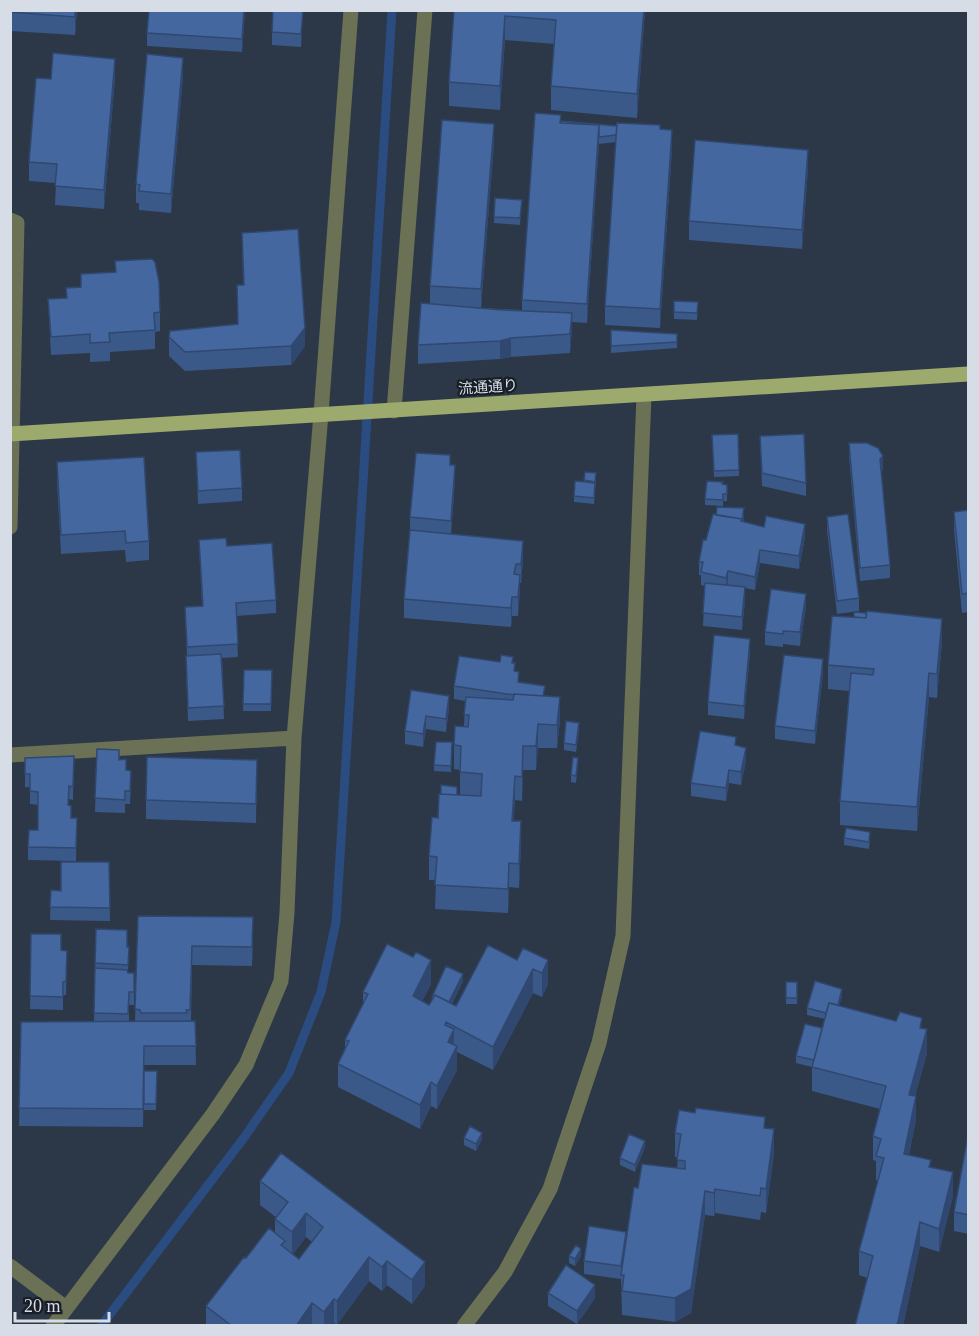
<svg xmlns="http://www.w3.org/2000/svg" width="979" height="1336" font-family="'Times New Roman','Noto Sans JP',serif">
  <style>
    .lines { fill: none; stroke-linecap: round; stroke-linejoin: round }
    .stream { stroke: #2a4c81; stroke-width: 9 }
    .minor { stroke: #6a7154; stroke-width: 15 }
    .major { stroke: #9caa6e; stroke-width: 15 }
    .wall { fill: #3a5989; fill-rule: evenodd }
    .shaded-wall { fill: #30486f }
    .building { fill: #44679f; stroke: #30486f; stroke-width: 1.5 }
    .labels { text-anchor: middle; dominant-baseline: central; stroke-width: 4.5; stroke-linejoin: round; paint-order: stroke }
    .street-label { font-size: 15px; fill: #d6dde7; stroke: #191e26 }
  </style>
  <rect width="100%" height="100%" fill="#2c3747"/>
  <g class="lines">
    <path class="stream" d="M101 1326 243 1139 289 1073 321 992 336 922 392 10"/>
    <path class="minor" d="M10 220 17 223 10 527
      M394 411 425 10
      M10 755 294 738
      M10 1266 66 1308
      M53 1326 213 1114 246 1065 281 981 287 913 294 738 321 414 351 10
      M464 1326 505 1272 550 1189 599 1043 623 936 644 395"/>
    <path class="major" d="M10 434 968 374"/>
  </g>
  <path class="wall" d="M10 10H77L75 35 10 31Z
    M245 10 242 52 147 46V33Z
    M303 10 301 47 272 45V32Z
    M454 10H645L637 118 551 110V86L555 44 505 40 500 110 449 106V82Z
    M183 76 171 213 139 210V203H136V184Z
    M115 78 104 209 55 205 56 183 29 181V162L51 79Z
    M561 121 660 129 672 149 660 328 605 325V306L616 142 599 144 587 323 572 322 570 353 511 357 500 359 418 364V345L430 304V286L494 143 481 308 522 310V300Z
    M808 169 802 249 689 240V221Z
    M495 198 522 200 520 225 494 223Z
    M242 233 305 346 291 365 185 371 169 356V337L238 324 237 285H243Z
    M115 261 160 312V331L155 332V349L110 352V361L90 362V353L51 355 48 299 66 298V288L81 287V274L115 272Z
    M698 302 697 320 674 319V312Z
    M611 330 677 334V348L611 353Z
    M738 434 739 476 714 477 712 435Z
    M760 436 806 483V496L762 486Z
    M849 443 883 470 881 471 890 565V578L860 581 849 456Z
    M196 452 242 488V501L198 504Z
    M57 462 149 541V560L126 562 125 550 61 554 57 481Z
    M450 465 455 479 451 534 523 560 521 583H520L518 616H512L511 627 404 618V599L410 530V517Z
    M585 472 596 480 594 504 574 502V496L584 482Z
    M723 484 727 485V501H723V506L705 505V499Z
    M969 510V612L962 613 954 530V512Z
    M716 515H744L743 522 805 537 799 569 760 563 755 590 745 588V600L742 630 703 626 705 586 701 585V575H699V562Z
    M827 517 859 598V611L837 614 827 530Z
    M199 540 227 546 276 600V613L236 616 238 657 222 658 224 719 188 721 186 669V656H187L185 607 202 606Z
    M806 607 800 646 783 644V647L765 645V632Z
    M942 642 937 698 929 697 917 831 840 825V801L849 691 828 689V665Z
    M750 652 744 719 708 715V702Z
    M513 663 515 672 519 682 545 696 560 721 557 748H538L536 770H523L522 801 515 800 513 821 521 845 519 888 509 887 508 913 435 909 436 880H429V856L438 818 457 795H460V770L454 769V745L464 727 465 701 454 699V686Z
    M244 670H272L271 711H243Z
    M823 673 815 744 775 739V726Z
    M411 690 449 709 446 732 426 729 423 747 405 744V731Z
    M579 730 576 752 564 750V743Z
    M452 742 451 772 434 771V765Z
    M736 745 746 761 741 785 729 783 726 801 691 796V783Z
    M97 749 119 760 126 770 131 784 130 804H125V813L95 812Z
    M74 756 73 800 69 799 68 805 71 818H77L76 861 28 860V847L38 830V805L30 804V787H25V758Z
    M257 760 256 823 146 819V800Z
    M578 764 576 783 571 782V775Z
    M844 838 870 839 869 849 844 845Z
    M109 862 110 921 50 920 51 890 61 891Z
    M138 916 253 936 252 966 192 965 191 1021H195L196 1065H144L143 1127 19 1126 21 1022H94L96 929 127 947H129L128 972H127L134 986V1005H129V1022H135Z
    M31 934 61 950 67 951 66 995H63V1010L30 1009Z
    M517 960H548V984L542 997 533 993 493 1070 457 1052V1070L437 1109 431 1106 420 1129 338 1087V1064L345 1048V1040L363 1004V992L431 984 422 1001 429 1005 432 1000V997L463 981 452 1004 456 1006Z
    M786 982H797V1004H786Z
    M842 996 839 1006 922 1028 927 1053 915 1096 916 1120 909 1155 931 1167 953 1196 939 1252 920 1246 903 1326H855L867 1278 859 1275V1251L878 1181 876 1180V1161L873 1160V1136L880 1109 812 1091V1067L796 1063V1056L822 1028 825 1019 807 1015V1008Z
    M144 1071H157L156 1110H144Z
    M765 1128 774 1153 766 1213 761 1212 760 1220 715 1213 714 1216 705 1215 691 1313 675 1322 622 1315 621 1279 584 1274V1261L626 1238 638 1188 677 1168 678 1157H675V1133Z
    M969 1130V1234L954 1231V1212Z
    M464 1138 482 1139 476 1151 464 1145Z
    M645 1147 635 1172 620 1165V1158Z
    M281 1153 425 1286 412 1304 387 1285 382 1291 369 1281 337 1325 334 1323 332 1326H206V1306L246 1258 275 1233V1219L277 1218 260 1205V1181ZM306 1237 312 1242 299 1259 293 1254Z
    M569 1256H581L575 1266 569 1263Z
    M548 1293 595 1298 577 1324 548 1306Z"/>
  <path class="shaded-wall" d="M75 10H77L75 35Z
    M244 10H245L242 52V39Z
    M303 10 301 47V34Z
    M644 10H645L637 118V94Z
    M505 16V40L500 110V86Z
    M183 58V76L171 213V194Z
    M115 59V78L104 209V190Z
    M494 124V143L481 308V289Z
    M599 125V144L587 323V304Z
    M672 130V149L660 328V309Z
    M808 150V169L802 249V230Z
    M572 313V332L570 353V334Z
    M305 328V346L291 365V346Z
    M511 338V357L500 359V341Z
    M883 456V470L880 472V459Z
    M455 465V479L451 534V521Z
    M805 524V537L799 569V556Z
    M523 541V560L521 583V564Z
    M760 550V563L755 590V577Z
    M728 571V584L726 591V578Z
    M520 575V594L518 616V597Z
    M745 587V600L742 630V617Z
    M806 594V607L800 646V632Z
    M512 597V616L511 627V608Z
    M942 619V642L937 698V674Z
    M750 639V652L744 719V706Z
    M823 659V673L815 744V731Z
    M929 673V697L917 831V807Z
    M449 696V709L446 732V719Z
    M560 697V721L557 748V725Z
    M426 716V729L423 747V734Z
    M538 724V748L536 770V746Z
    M523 746V770L522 801V777Z
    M746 748V761L741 785V772Z
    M729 770V783L726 801V788Z
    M515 776V800L512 845V821Z
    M521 821V845L519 888V864Z
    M509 863V887L508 913V889Z
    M253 917V936L252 966V947Z
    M431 960V984L413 1020V996Z
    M548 960V984L542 997V973Z
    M533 969V993L493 1070V1047Z
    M463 974V981L448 1011V1004Z
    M842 989V996L835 1022V1015Z
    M454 1029V1052L457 1046V1070L437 1109V1086L448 1042Z
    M927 1029V1053L909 1119V1095Z
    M431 1082V1106L420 1129V1105Z
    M916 1096V1120L904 1178V1154Z
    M774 1129V1153L766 1213V1189Z
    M482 1133V1139L476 1151V1144Z
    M645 1141V1147L635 1172V1165Z
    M953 1172V1196L939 1252V1229Z
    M715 1189V1213L714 1216V1193Z
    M705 1191V1215L691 1313 675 1322V1298Z
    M306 1213V1237L292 1256V1232Z
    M920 1222V1246L903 1326H897Z
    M581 1249V1256L575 1266V1259Z
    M369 1257V1281L337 1325V1301Z
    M387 1261V1285L382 1291V1267Z
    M425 1262V1286L412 1304V1280Z
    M595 1285V1298L577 1324V1311Z
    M334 1299V1323L332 1326H324V1312Z
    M312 1303V1326H296Z"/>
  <path class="building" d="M10 10H75V17L10 12Z
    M149 10H244L242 39 147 33Z
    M273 10H303L301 34 272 32Z
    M454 10H644L637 94 551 86 556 20 505 16 500 86 449 82Z
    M53 53 115 59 104 190 55 186 57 164 29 162 36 78 51 79Z
    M147 54 183 58 171 194 139 191 140 185 136 184Z
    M535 113 561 115 560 123 599 125 587 304 522 300Z
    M442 120 494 124 481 289 430 286Z
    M561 121 617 126 616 135 599 137V125L561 123Z
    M617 123 660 125V129L672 130 660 309 605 306Z
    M695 140 808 150 802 230 689 221Z
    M495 198 522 200 520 218 494 217Z
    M298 229 305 328 291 346 185 352 169 337 170 331 238 324 237 285H244L242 233Z
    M152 259 155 262 159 282 160 312 154 313 155 330 109 333 110 342 90 343V334L51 337 48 299 67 298 66 288 81 287V274L116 272 115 261Z
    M674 301 698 302 697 313 674 312Z
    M421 303 502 310 572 313 570 334 511 338 500 341 418 345Z
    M611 330 677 334V342L611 346Z
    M738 434 739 470 714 471 712 435Z
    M804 434 806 483 762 473 760 436Z
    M849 443H867L878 448 883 456 880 459 890 565 860 568Z
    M240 450 242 488 198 491 196 452Z
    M416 453 450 455V465H455L451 521 410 517Z
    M144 457 149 541 126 543 125 531 61 535 57 462Z
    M585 472 596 473 595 482 584 480Z
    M575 481 595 483 594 498 574 496Z
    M707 481 723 482 722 484 727 485V494H723V500L705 499Z
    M717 507 744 508 742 520V519L716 515Z
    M969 510V593L962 594 954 512Z
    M713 514 742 519 741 521 764 527 766 516 805 524 799 556 760 550 755 577 728 571 726 578 701 572 703 562H699L703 540H706Z
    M848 514 859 598 837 601 827 517Z
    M410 530 523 541 521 564H516L514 574 520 575 518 597H512L511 608 404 599Z
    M226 538 227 546 272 543 276 600 236 603 238 644 187 647 185 607 203 606 199 540Z
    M705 583 745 587 742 617 703 613Z
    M771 589 806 594 800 632 783 631V634L765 632Z
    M867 611 942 619 937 674 929 673 917 807 840 801 851 673 873 675 874 669 828 665 832 616 866 618Z
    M854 612 866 613V618L854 617Z
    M714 635 750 639 744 706 708 702Z
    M221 654 224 706 188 708 186 656Z
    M501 655 513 657 512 663H515L514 671 519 672 518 682 545 686 543 696 514 694V695L454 686 459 656 500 662Z
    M784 655 823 659 815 731 775 726Z
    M244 670H272L271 704H243Z
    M411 690 449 696 446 719 426 716 423 734 405 731Z
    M514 694 560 697 557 725 538 724 536 746H523L522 777 515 776 512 821H521L519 864 509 863 508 889 435 885 437 857 429 856 432 817 438 818 439 794 481 796 482 774 460 772 461 746 454 745 455 726 468 727 469 715H464L466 697 513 700Z
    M566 721 579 723 576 745 564 743Z
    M700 731 736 737 735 745 746 748 741 772 729 770 726 788 691 783Z
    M436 742H452L451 766 434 765Z
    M97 749 119 750V760L126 759V770L131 771 130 791H125V800L95 798Z
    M74 756 73 787 69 786 68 805 71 806V818H77L76 848 28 847 29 830H38V792L30 791V774H25V758Z
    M147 757 257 760 256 804 146 800Z
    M573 757 578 758 576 776 571 775Z
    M441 785 457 787V795L441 794Z
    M846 828 870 832 869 842 844 838Z
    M61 862H109L110 908 50 907 51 890 61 891Z
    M138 916 253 917 252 947 192 946 190 1010H186L187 1013H141L140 1010 135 1009Z
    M96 929 127 930V947H129L128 965 95 963Z
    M31 934H61V950L67 951 66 981 63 982V997L30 996Z
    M387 944 413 957 416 952 431 960 413 996 429 1005 435 995 456 1006 488 945 517 960 523 948 548 960 542 973 533 969 493 1047 446 1022 445 1025 454 1029 448 1042 457 1046 437 1086 431 1082 420 1105 338 1064 349 1041 345 1040 368 994 363 992Z
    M446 966 463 974 449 1002 435 995 434 997H432Z
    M95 968 127 970 128 973H134V992H129L128 1014 94 1013Z
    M815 981 842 989 838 1005 829 1003 826 1013 807 1008Z
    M786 982H797V998H786Z
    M829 1003 896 1021 900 1012 922 1018 920 1028 927 1029 909 1095 916 1096 904 1154 931 1160 929 1167 953 1172 939 1229 920 1222 897 1326H855L873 1256 859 1251 884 1158 876 1156 881 1139 873 1136 886 1086 812 1067Z
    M195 1021 196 1046H144L143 1109 19 1108 21 1022Z
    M805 1024 822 1028 814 1060 796 1056Z
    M144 1071H157L156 1104H144Z
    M696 1108 765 1117 764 1128 774 1129 766 1189 761 1188 760 1196 715 1189 714 1193 705 1191 691 1289 675 1298 622 1291 624 1275H621L634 1187 638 1188 642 1164 685 1169V1161L677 1160 681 1134 675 1133 679 1110 695 1113Z
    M470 1126 482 1133 476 1144 464 1138Z
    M969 1130V1215L954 1212Z
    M629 1134 645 1141 635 1165 620 1158Z
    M281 1153 425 1262 412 1280 387 1261 382 1267 369 1257 337 1301 334 1299 324 1312 312 1303 296 1326H232L206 1306 244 1257 246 1258 269 1228 285 1241 281 1245 299 1259 323 1227 306 1213 292 1232 275 1219 288 1202 260 1181Z
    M589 1226 626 1232 621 1266 584 1261Z
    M576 1245 581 1249 575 1259 569 1256Z
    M566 1265 595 1285 577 1311 548 1293Z"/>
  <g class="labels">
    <g class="street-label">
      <text transform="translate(488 387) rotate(-4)">流通通り</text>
    </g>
  </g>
  <rect width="979" height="1336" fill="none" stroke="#d6dde7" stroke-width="24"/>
  <path d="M15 1312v9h94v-9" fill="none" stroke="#d6dde7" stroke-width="3"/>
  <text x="24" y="1312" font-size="18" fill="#d6dde7" stroke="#191e26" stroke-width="4.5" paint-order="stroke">20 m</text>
</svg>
